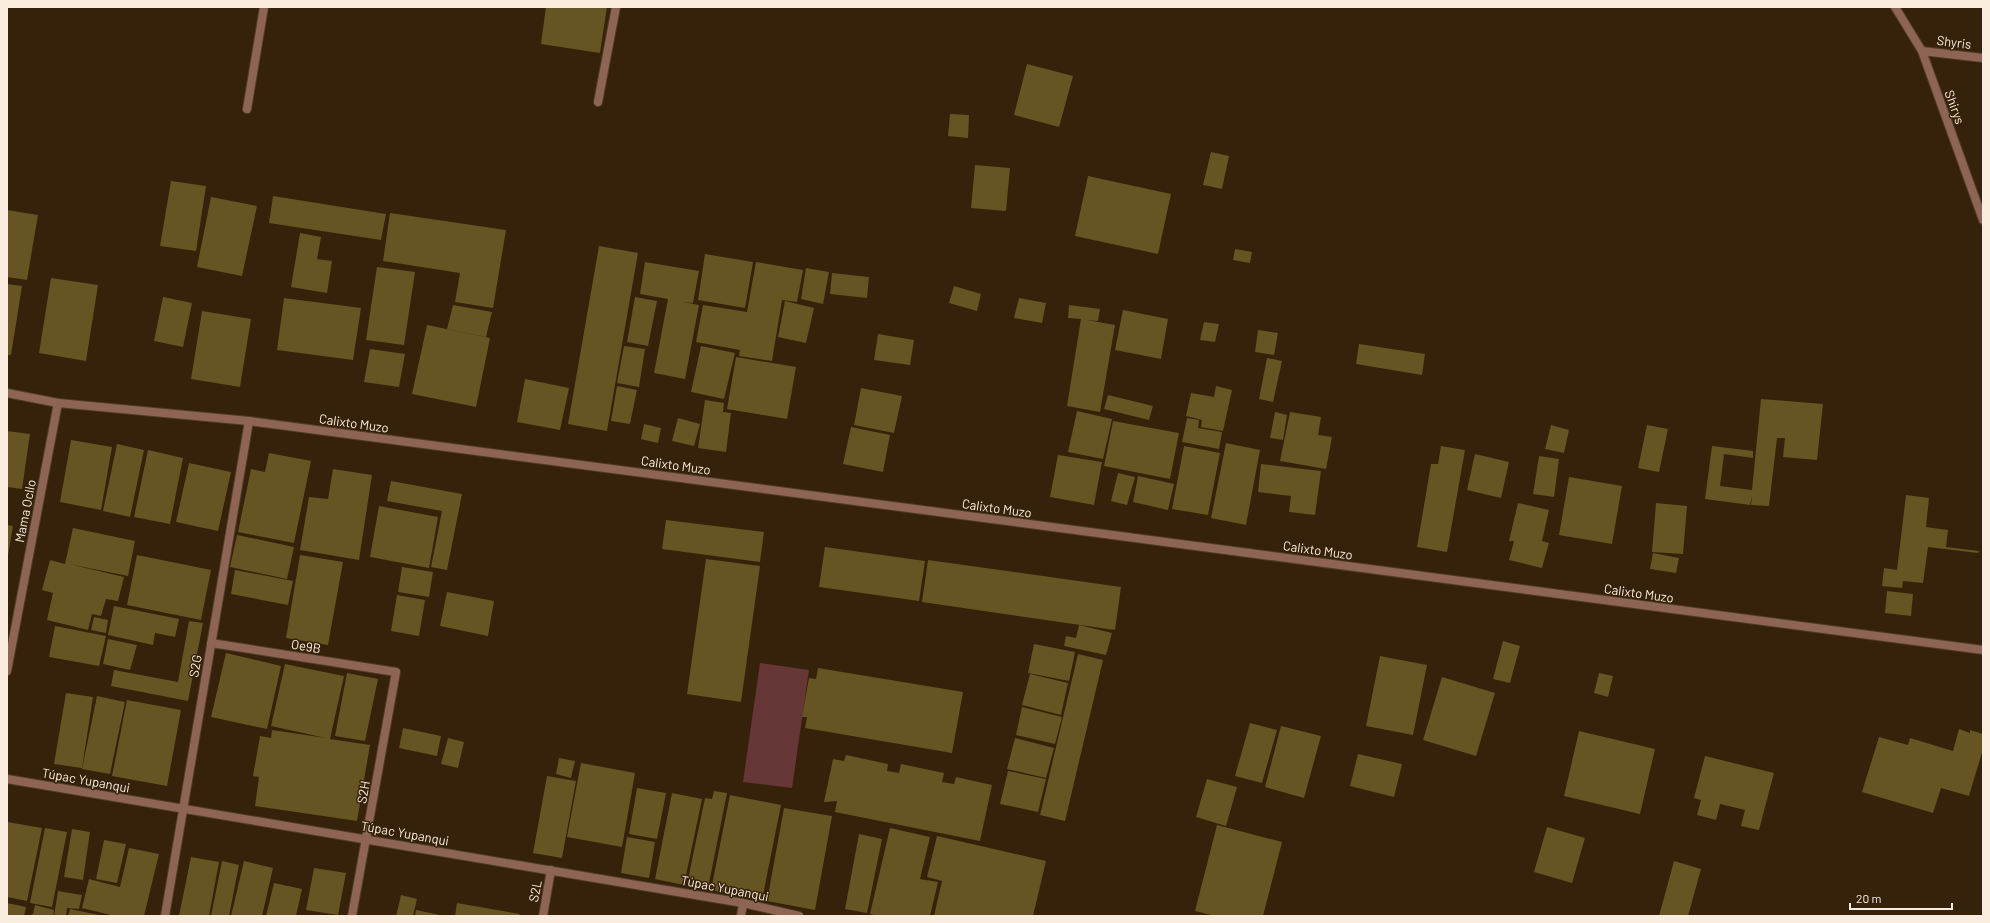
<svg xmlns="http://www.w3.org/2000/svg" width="1990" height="923" font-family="Barlow,sans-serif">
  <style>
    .green { fill: #673637 }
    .building { fill: #665422 }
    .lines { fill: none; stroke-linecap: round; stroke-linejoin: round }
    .minor-casing { stroke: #513d28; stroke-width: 10 }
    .tertiary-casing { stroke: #513d28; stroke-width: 10 }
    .minor { stroke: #8e6554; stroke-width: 8 }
    .tertiary { stroke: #8e6554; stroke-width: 8 }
    .labels { text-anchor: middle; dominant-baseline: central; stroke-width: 3; stroke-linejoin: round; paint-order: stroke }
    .street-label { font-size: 13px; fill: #faecde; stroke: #36210a }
  </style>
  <rect width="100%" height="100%" fill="#36210a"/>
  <path class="green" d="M760 663 809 670 792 788 743 782Z"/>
  <path class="building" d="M546 7H607L600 53 541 44Z
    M1027 64 1073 76 1059 127 1014 115Z
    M950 114 969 115 968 138 948 136Z
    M1211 152 1229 156 1222 189 1203 185Z
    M975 165 1010 168 1006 211 971 208Z
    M1088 176 1171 194 1158 254 1075 236Z
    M171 181 206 186 196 251 160 246Z
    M273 196 386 214 381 240 269 223Z
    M211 197 257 206 242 276 197 267Z
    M7 210 38 215 27 280 7 277Z
    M390 213 506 230 493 308 455 302 460 273 383 261Z
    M300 233 321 237 317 259 332 261 327 293 291 287Z
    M599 246 638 253 607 431 568 424Z
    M1235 249 1252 252 1250 263 1233 260Z
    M705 254 753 262 745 308 698 300Z
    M645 262 699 271 693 303 683 302 699 305 685 379 654 373 668 299 640 294Z
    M756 262 803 270 797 302 782 300 772 361 739 356 740 350 696 342 703 305 747 312Z
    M377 267 415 272 404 345 366 340Z
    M806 268 829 272 823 304 801 299Z
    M832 273 869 277 867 298 830 294Z
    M51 278 98 285 86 361 39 353Z
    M7 284 22 286 11 355H7Z
    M954 286 981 294 977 311 949 303Z
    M163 297 192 303 183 347 154 341Z
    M635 297 657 301 648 346 627 342Z
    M284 298 361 308 353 360 277 350Z
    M1019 298 1046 303 1042 323 1014 318Z
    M785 301 814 308 806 343 778 337Z
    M453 305 492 312 486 337 447 329Z
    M1069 305 1100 309 1098 321 1087 320 1115 325 1100 412 1067 406 1081 319 1068 318Z
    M1123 310 1168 319 1161 359 1115 350Z
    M202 311 251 319 240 387 191 379Z
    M1204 322 1219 324 1215 342 1200 340Z
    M427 325 490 338 476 407 412 394Z
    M1258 330 1278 333 1274 355 1255 352Z
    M878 334 914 340 910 365 874 360Z
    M1359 344 1425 354 1422 375 1356 364Z
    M624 346 645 349 639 387 617 383Z
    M701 346 735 353 724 399 691 392Z
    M370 349 405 354 399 387 364 382Z
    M736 357 796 367 787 419 727 409Z
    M1267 358 1282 361 1273 402 1259 399Z
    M525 379 569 388 560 430 517 422Z
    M617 386 637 390 630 424 611 421Z
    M1216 386 1232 390 1223 431 1201 427 1202 420 1186 416 1191 393 1214 397Z
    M861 388 902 396 894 433 854 425Z
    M1108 395 1153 406 1149 420 1104 409Z
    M1761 399 1823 404 1817 460 1783 457 1785 438H1777L1769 506 1751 505 1752 496 1750 505 1705 499 1712 446 1753 451V458L1724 454 1720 486 1752 490Z
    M705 400 724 403 723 412 731 413 726 452 698 448Z
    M1077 411 1112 419 1103 459 1068 452Z
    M1275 412 1287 415 1283 440 1270 438Z
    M1290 412 1321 417 1318 435 1332 437 1326 469 1280 461Z
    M678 418 700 424 694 446 672 441Z
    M1187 418 1199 420 1198 428 1222 432 1219 449 1182 442Z
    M1113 421 1179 433 1170 479 1104 466Z
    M644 424 661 428 658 443 641 439Z
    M1551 425 1569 430 1564 453 1545 449Z
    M1647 425 1668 429 1659 472 1638 468Z
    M851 427 890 435 883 472 843 464Z
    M7 431 30 434 22 489 7 487Z
    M71 440 112 447 101 510 60 502Z
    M1226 443 1260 450 1246 525 1211 518Z
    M117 444 144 450 130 517 103 511Z
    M1184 446 1220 453 1208 515 1172 509Z
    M1441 446 1465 450 1447 552 1417 547 1431 464H1438Z
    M148 450 183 458 170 524 134 517Z
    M269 453 311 461 294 543 238 532 251 469 265 472Z
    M1475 454 1509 462 1501 498 1467 490Z
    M1058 455 1102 462 1094 505 1050 497Z
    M1539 456 1559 459 1554 497 1533 494Z
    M189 463 231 472 218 531 176 522Z
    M1261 464 1321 471 1315 515 1289 512 1291 496 1258 492Z
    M333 469 372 475 359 560 300 550 309 497 328 499Z
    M1118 473 1135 477 1127 505 1111 501Z
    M1138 476 1174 484 1168 510 1133 502Z
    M1569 477 1622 486 1612 544 1559 535Z
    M391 481 462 494 447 570 431 567 442 511 387 501Z
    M1906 495 1929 498 1926 527 1948 530 1946 547 1979 551 1978 553 1928 547 1923 583 1903 581 1902 588 1882 586 1884 568 1897 570Z
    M1518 503 1549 510 1542 541 1549 543 1542 568 1509 560 1514 541H1509Z
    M1656 503 1687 506 1683 554 1652 552Z
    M379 506 438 517 429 568 370 557Z
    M666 520 764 532 760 562 662 549Z
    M7 525 13 526 8 555H7Z
    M73 528 135 541 128 576 69 564 124 577 118 601 106 599 101 616 92 614 88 630 47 620 53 593 42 590 50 560 65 564Z
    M237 535 294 547 287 579 230 567Z
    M825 547 925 561 919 601 819 587Z
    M1653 553 1679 558 1676 573 1650 569Z
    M137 555 211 570 201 620 127 605Z
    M300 555 343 562 328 645 286 638Z
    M706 559 760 566 741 702 687 694Z
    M928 560 1121 587 1115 630 922 602Z
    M402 567 433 572 429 597 398 592Z
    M235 570 293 581 288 605 231 594Z
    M1887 591 1913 594 1911 616 1885 613Z
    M447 592 494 601 488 636 440 626Z
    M397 595 425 600 419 636 391 631Z
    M114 606 179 619 175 637 155 633 153 645 108 635Z
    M94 617 108 620 106 633 91 630Z
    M189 621 203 623 188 701 111 686 114 670 178 682Z
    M1079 625 1112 633 1106 655 1064 646 1066 636 1076 638Z
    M55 626 106 636 99 666 49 657Z
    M108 639 137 645 130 670 103 664Z
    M1503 641 1520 646 1510 683 1493 679Z
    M1034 644 1075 652 1069 681 1028 673Z
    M226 653 281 666 267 729 211 717Z
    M1078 654 1103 660 1065 821 1040 815Z
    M1380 656 1427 665 1413 735 1366 726Z
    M285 664 344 676 330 739 370 745 357 821 255 806 259 777 253 776 260 736 271 738 272 730 326 738 271 726Z
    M818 668 963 692 952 753 805 728 807 717H802L809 678 816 679Z
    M347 673 378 679 365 741 335 736Z
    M1599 673 1613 676 1608 697 1594 693Z
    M1030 674 1068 683 1061 715 1022 705Z
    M1442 677 1495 693 1476 756 1423 740Z
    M66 693 93 697 82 768 54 764Z
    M97 696 125 702 110 774 82 769Z
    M127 700 181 710 167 786 112 776Z
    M1022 707 1062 717 1055 744 1016 735Z
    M1250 723 1277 730 1262 783 1235 776Z
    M1281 726 1321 736 1304 798 1265 787Z
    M403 728 441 736 437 756 399 748Z
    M1959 729 1970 733V730L1983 734V749L1969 796 1941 788 1933 813 1862 792 1879 737 1908 745 1910 738 1953 751Z
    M1579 731 1655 749 1640 814 1564 796Z
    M448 738 464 742 458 768 441 764Z
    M1015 738 1054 748 1046 778 1007 769Z
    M1358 754 1402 764 1394 797 1350 786Z
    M846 755 888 764 887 771 899 773 901 764 944 773 942 782 954 784 956 777 992 785 980 841 835 812 837 801 824 802 833 759 844 761Z
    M1705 756 1774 773 1759 830 1741 826 1745 810 1720 804 1716 820 1697 815 1701 800 1694 798Z
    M559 758 575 761 571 778 556 774Z
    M581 763 635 773 622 847 567 837Z
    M1008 771 1046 779 1038 812 1000 804Z
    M547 776 576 781 562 858 533 853Z
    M1207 779 1237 787 1226 826 1196 817Z
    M637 788 666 793 657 839 629 834Z
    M714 791 727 793 708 888 687 884 705 798 712 799Z
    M672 793 702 799 684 885 655 879Z
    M730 795 781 805 762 900 711 890Z
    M784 808 832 816 815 910 767 901Z
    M7 822 42 828 27 901 7 897Z
    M1217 825 1282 842 1263 916H1215L1195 911Z
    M1547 827 1585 838 1572 883 1534 872Z
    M45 828 67 832 52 907 30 903Z
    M890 828 930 837 920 879 938 882 930 916H877L870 914Z
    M72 829 90 832 83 880 64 877Z
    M859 834 882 839 867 913 845 909Z
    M937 836 1046 861 1033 916H934L942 881 927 877Z
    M627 837 655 842 649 878 621 873Z
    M104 840 126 844 117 883 96 879Z
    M129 848 159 854 144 916H115L82 908 89 879 120 887Z
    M191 857 219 862 209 916H179Z
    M222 861 239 865 229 916H211Z
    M244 861 273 868 262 916H231Z
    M1674 861 1701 869 1688 916H1659Z
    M314 868 346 873 338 915 306 910Z
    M274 883 302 889 296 916H266Z
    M58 891 82 895 79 909 67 908 66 916H54Z
    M401 895 417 899 413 916H396Z
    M7 903 26 907 24 916H7Z
    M457 903 520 914 519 916H455Z
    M35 905 54 910 53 916H28L33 914Z
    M70 909 99 915V916H68Z
    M416 910 440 915V916H415Z"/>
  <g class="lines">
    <defs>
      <path id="minor" d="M1895 7 1922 51 1983 220
        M1922 51 1983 58
        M598 102 616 7
        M247 109 264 7
        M211 643 396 672 352 916
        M7 671 58 403
        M7 779 743 903 799 916
        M165 916 249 421
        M543 916 551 870
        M741 916 743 903"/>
      <path id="tertiary" d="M7 393 58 403 249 421 1983 650"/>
    </defs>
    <use href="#minor" class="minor-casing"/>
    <use href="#tertiary" class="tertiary-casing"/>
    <use href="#minor" class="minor"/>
    <use href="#tertiary" class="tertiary"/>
  </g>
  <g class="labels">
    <g class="street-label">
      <text transform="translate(1954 42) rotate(7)">Shyris</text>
      <text transform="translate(1955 107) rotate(70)">Shirys</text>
      <text transform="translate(354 423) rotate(8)">Calixto Muzo</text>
      <text transform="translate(676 465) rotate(8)">Calixto Muzo</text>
      <text transform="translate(997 508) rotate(8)">Calixto Muzo</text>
      <text transform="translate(25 511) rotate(-79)">Mama Ocllo</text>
      <text transform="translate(1318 550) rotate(8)">Calixto Muzo</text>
      <text transform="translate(1639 593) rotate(8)">Calixto Muzo</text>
      <text transform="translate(306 646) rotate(9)">Oe9B</text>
      <text transform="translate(195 666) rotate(-80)">S2G</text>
      <text transform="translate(86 780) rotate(10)">Túpac Yupanqui</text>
      <text transform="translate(363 792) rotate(-80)">S2H</text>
      <text transform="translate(405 833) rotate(10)">Túpac Yupanqui</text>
      <text transform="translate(725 888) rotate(11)">Túpac Yupanqui</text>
      <text transform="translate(535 891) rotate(-79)">S2L</text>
    </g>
  </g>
  <rect width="1990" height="923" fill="none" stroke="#faecde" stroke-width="16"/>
  <path d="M1850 903v6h102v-6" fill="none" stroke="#faecde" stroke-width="2"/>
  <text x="1856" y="903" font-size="12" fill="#faecde" stroke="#36210a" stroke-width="3" paint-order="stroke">20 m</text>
</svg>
